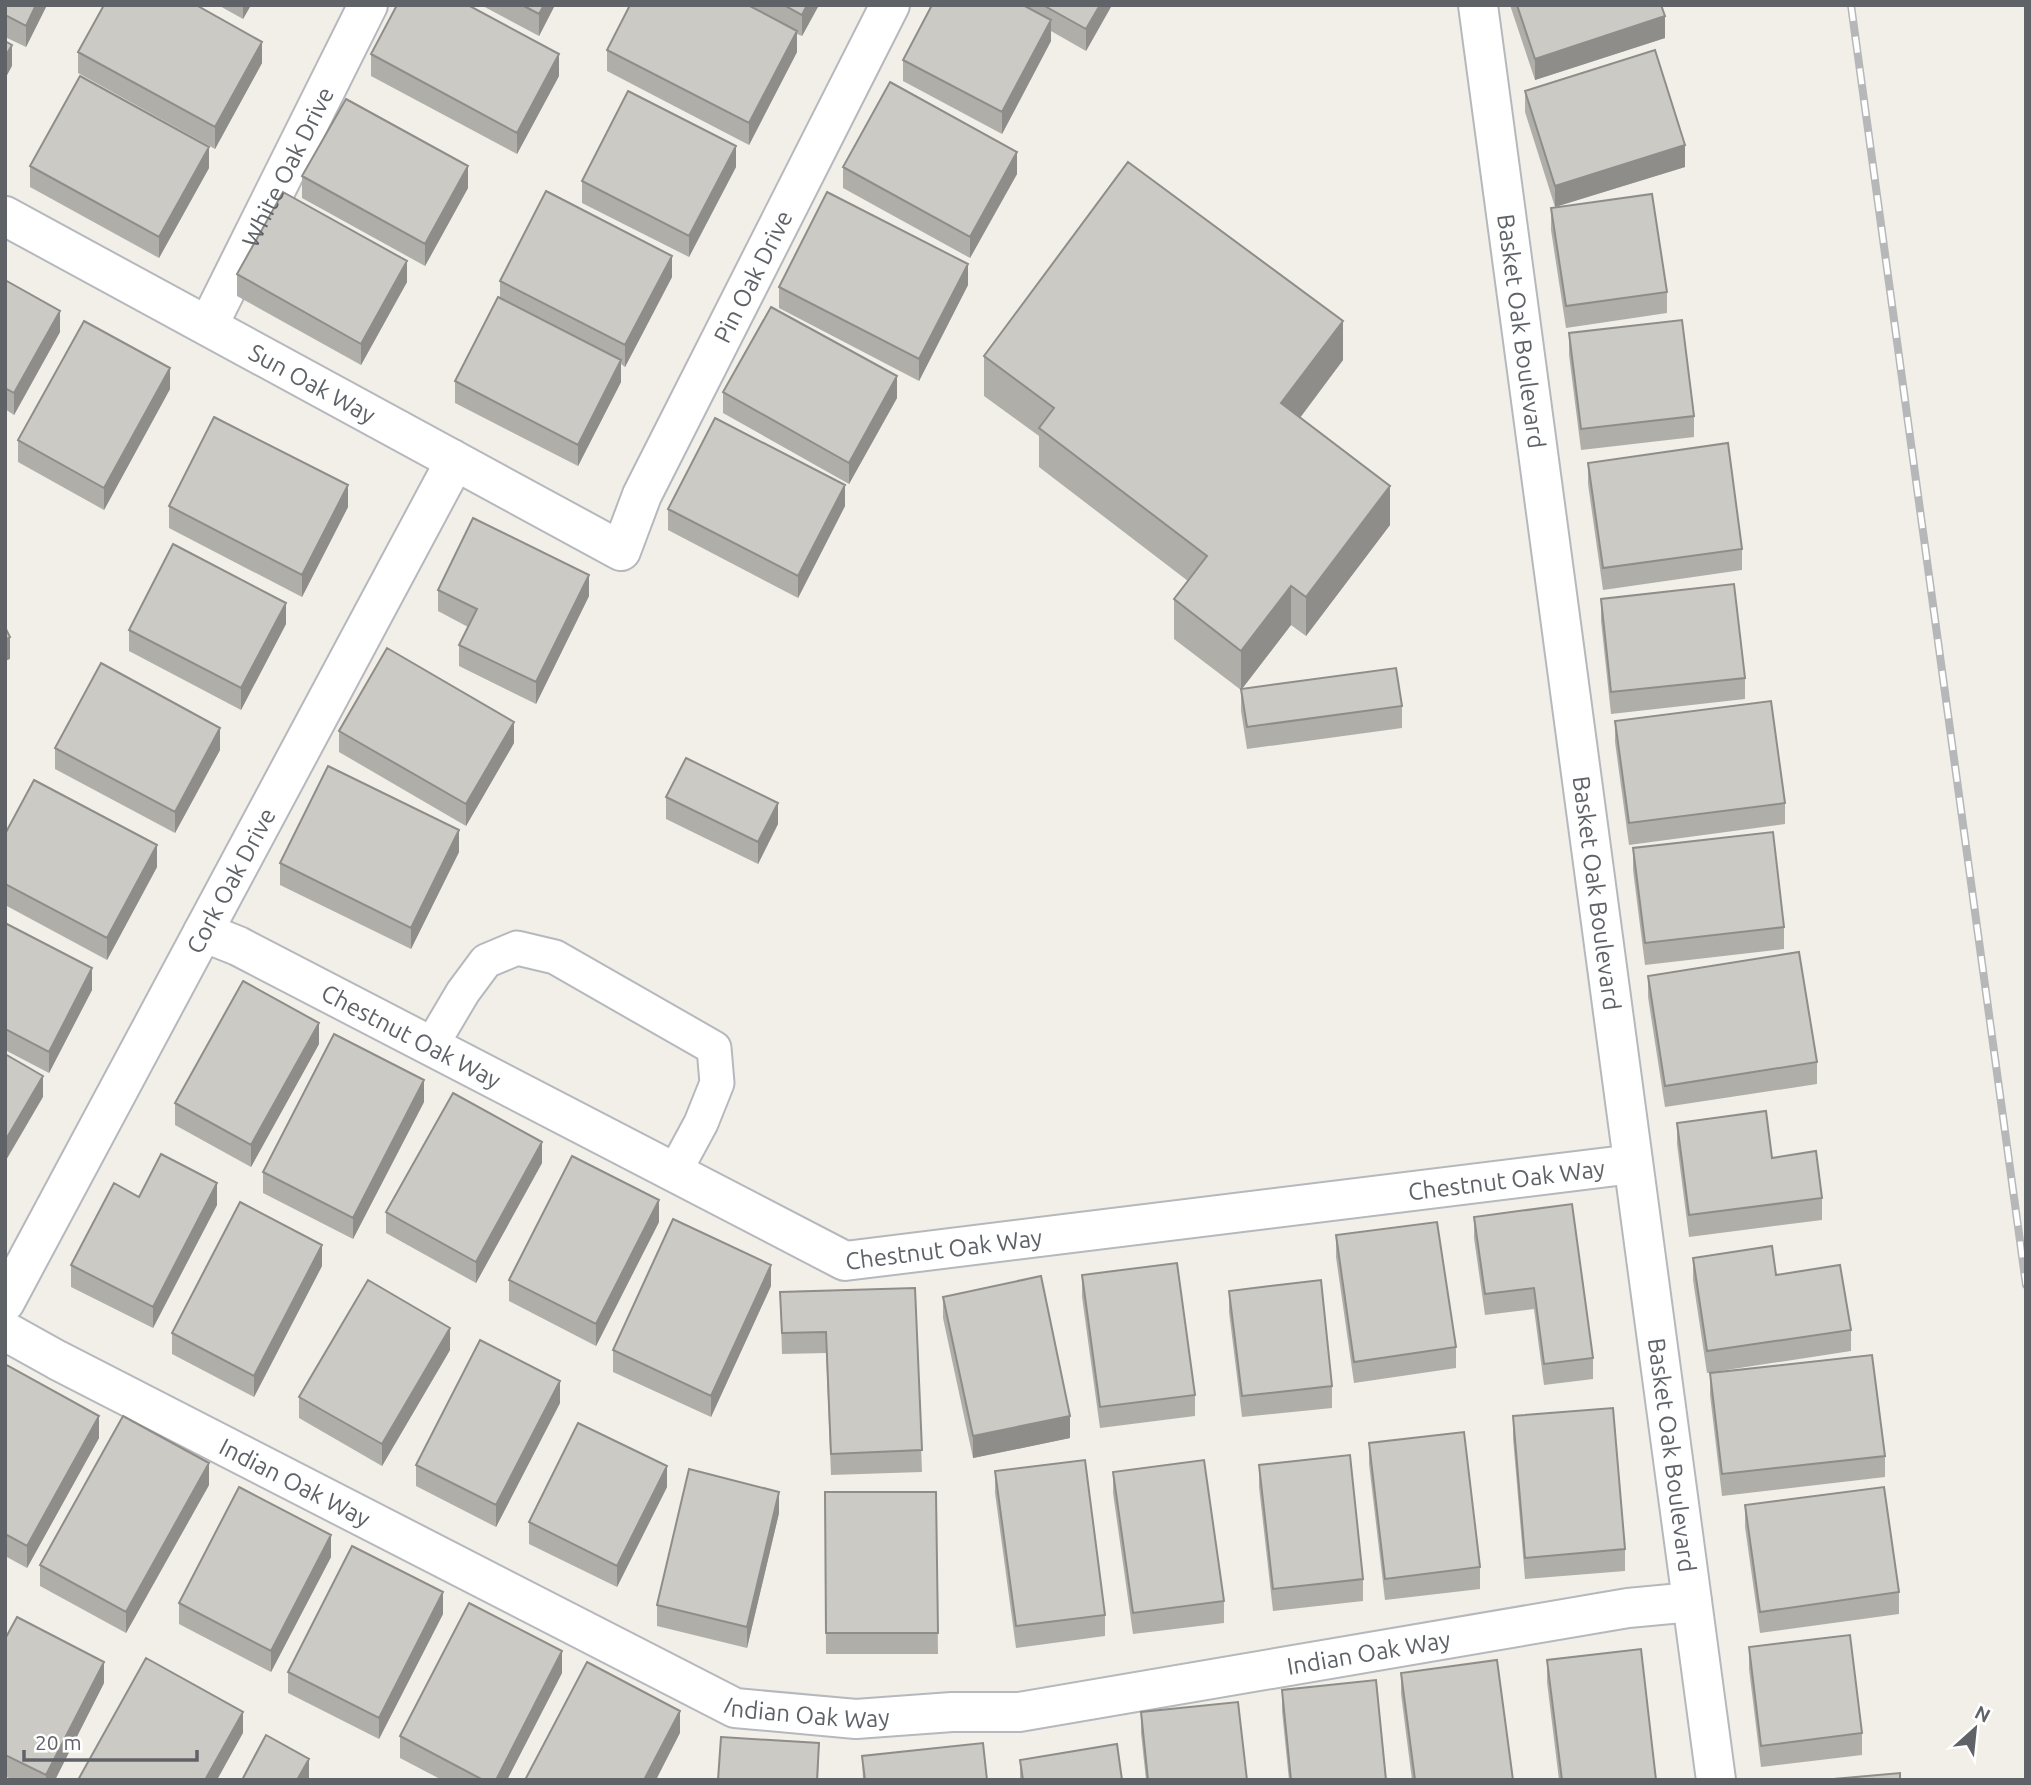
<svg xmlns="http://www.w3.org/2000/svg" width="2031" height="1785" font-family="Ubuntu,sans-serif">
  <style>
    .lines { fill: none; stroke-linecap: round; stroke-linejoin: round }
    .service-casing { stroke: #b5b8bc; stroke-width: 37 }
    .minor-casing { stroke: #b5b8bc; stroke-width: 42 }
    .service { stroke: #fff; stroke-width: 33 }
    .minor { stroke: #fff; stroke-width: 38 }
    .rail-casing { stroke: #b6b7b8; stroke-width: 8 }
    .rail { stroke: #fff; stroke-width: 5; stroke-dasharray: 16; stroke-linecap: butt }
    .wall { fill: #afaea9 }
    .shaded-wall { fill: #8f8d8a }
    .building { fill: #cccac5; stroke: #8f8d8a; stroke-width: 2 }
    .labels { text-anchor: middle; dominant-baseline: central; stroke-width: 7; stroke-linejoin: round; paint-order: stroke }
    .street-label { font-size: 24px; fill: #5f6368; stroke: #fff }
  </style>
  <rect width="100%" height="100%" fill="#f1efe8"/>
  <g class="lines">
    <defs>
      <path id="service" d="M431 1046 463 992 486 961 517 948 555 957 714 1048 717 1083 701 1123 674 1173"/>
      <g id="minor">
        <path id="s1" d="M1478 5 1716 1780"/>
        <path id="s2" d="M5 216 621 551 642 495 890 5"/>
        <path id="s3" d="M208 326 368 5"/>
        <path id="s4" d="M203 932 238 946 845 1261 1633 1164"/>
        <path id="s5" d="M5 1302 447 476 452 459"/>
        <path id="s6" d="M5 1331 57 1360 735 1708 856 1719 952 1712H1019L1628 1608 1692 1602"/>
      </g>
    </defs>
    <use href="#service" class="service-casing"/>
    <use href="#minor" class="minor-casing"/>
    <use href="#service" class="service"/>
    <use href="#minor" class="minor"/>
    <defs>
      <path id="rail" d="M1851 5 2026 1285"/>
    </defs>
    <use href="#rail" class="rail-casing"/>
    <use href="#rail" class="rail"/>
  </g>
  <path class="wall" d="M5 5H47L26 47 5 37Z
    M218 5H251L243 19Z
    M481 5H555L539 36Z
    M630 5H819L802 36 797 34V52L749 145 607 71V50Z
    M932 5H1112L1086 51 1051 31V41L1002 134 903 81V60Z
    M1510 5H1661L1665 38 1535 80Z
    M78 52 262 63 215 149 78 73Z
    M371 54 559 76 517 154 371 76Z
    M1525 91 1685 167 1555 207 1525 112Z
    M30 166 209 168 159 258 30 187Z
    M736 167 689 257 582 203V181Z
    M843 167 1017 174 970 258 843 188Z
    M302 176 468 188 425 266 302 198Z
    M1551 208 1667 292V313L1566 328 1551 230Z
    M237 274 407 282 361 365 237 296Z
    M672 277 625 367 621 364V382L578 466 455 403V381L500 297V281Z
    M5 280 60 332 14 415 5 409Z
    M968 285 919 381 779 308V287Z
    M1569 333 1694 416V437L1581 450 1569 355Z
    M984 356 1343 360 1300 418 1390 525 1306 636 1291 625 1242 689 1402 706V728L1247 749 1241 711V690L1174 639V599L1188 581 1039 467V436L984 396Z
    M170 389 104 510 18 462V440Z
    M723 392 897 398 849 484 723 413Z
    M1588 463 1742 549V570L1603 590 1588 484Z
    M169 506 348 507 302 597 169 528Z
    M845 506 798 598 668 530V509Z
    M438 590 589 596 536 704 459 666V645L468 627 438 611Z
    M1601 599 1745 678V699L1611 714 1601 621Z
    M286 624 241 710 129 651V630Z
    M1615 721 1785 803V824L1629 845 1615 742Z
    M339 731 514 743 466 826 339 752Z
    M55 748 220 750 175 833 55 769Z
    M666 797 778 824 758 864 666 819Z
    M5 834 157 867 107 960 5 905Z
    M1633 848 1784 927V949L1645 965 1633 870Z
    M459 852 411 949 280 885V863Z
    M5 923 92 990 49 1073 5 1050Z
    M1648 976 1817 1062V1084L1665 1107 1648 997Z
    M319 1044 251 1167 175 1125V1103Z
    M424 1102 353 1239 263 1193V1172Z
    M1677 1123 1772 1158 1822 1198V1220L1689 1237 1677 1144Z
    M542 1163 476 1283 386 1233V1212Z
    M139 1197 217 1205 153 1328 71 1287V1265Z
    M1474 1217 1593 1358V1379L1544 1385 1534 1309 1485 1315 1474 1238Z
    M659 1222 596 1346 509 1301V1280Z
    M1336 1235 1456 1347V1368L1354 1383 1336 1257Z
    M1693 1258 1776 1275 1851 1330V1351L1707 1373 1693 1280Z
    M322 1266 254 1397 172 1354V1333Z
    M1082 1275 1195 1395V1416L1100 1428 1082 1297Z
    M771 1286 711 1417 613 1372V1350Z
    M915 1288 922 1472 831 1475 826 1353 782 1354 780 1292Z
    M1229 1291 1332 1386V1408L1242 1417 1229 1312Z
    M943 1297 1070 1438 973 1458 943 1318Z
    M450 1350 382 1466 299 1418V1397Z
    M5 1364 99 1438 27 1568 5 1556Z
    M1710 1373 1885 1456V1477L1722 1496 1710 1395Z
    M560 1403 496 1527 416 1486V1465Z
    M1513 1416 1625 1549V1571L1525 1579 1513 1438Z
    M1369 1443 1480 1567V1589L1385 1600 1369 1464Z
    M1259 1465 1363 1579V1601L1273 1611 1259 1487Z
    M995 1471 1105 1615V1636L1016 1648 995 1493Z
    M1113 1472 1224 1601V1623L1133 1634 1113 1493Z
    M209 1485 126 1633 40 1586V1565Z
    M667 1487 617 1587 529 1544V1522Z
    M825 1492H936L938 1654H826Z
    M1745 1505 1899 1592V1614L1760 1633 1745 1527Z
    M779 1513 747 1648 657 1626V1605Z
    M331 1557 271 1672 179 1624V1603Z
    M443 1614 379 1739 288 1693V1672Z
    M5 1639 104 1683 55 1780H13L5 1776Z
    M1749 1647 1862 1733V1755L1761 1767 1749 1669Z
    M1547 1660 1656 1780H1559L1547 1682Z
    M562 1673 507 1780H442L400 1758V1736Z
    M1401 1673 1513 1780H1412L1401 1694Z
    M1282 1690 1386 1780H1289L1282 1711Z
    M1141 1712 1247 1780H1146L1141 1733Z
    M862 1756 987 1780H863Z
    M1020 1760 1122 1780H1020Z"/>
  <path class="shaded-wall" d="M36 5H47L26 47V26Z
    M243 5H251L243 19Z
    M544 5H555L539 36V14Z
    M807 5H819L802 36V15Z
    M1100 5H1112L1086 51V29Z
    M1665 16V38L1535 80V59Z
    M1051 20V41L1002 134V112Z
    M797 31V52L749 145V123Z
    M262 42V63L215 149V127Z
    M12 45V66L5 79V57Z
    M559 54V76L517 154V133Z
    M1685 145V167L1555 207V186Z
    M736 146V167L689 257V236Z
    M209 147V168L159 258V237Z
    M1017 152V174L970 258V237Z
    M468 166V188L425 266V244Z
    M672 256V277L625 367V345Z
    M407 261V282L361 365V344Z
    M968 264V285L919 381V359Z
    M60 311V332L14 415V393Z
    M1343 321V360L1281 443V403Z
    M621 360V382L578 466V445Z
    M170 368V389L104 510V488Z
    M897 376V398L849 484V463Z
    M348 485V507L302 597V575Z
    M845 485V506L798 598V576Z
    M1390 486V525L1306 636V597Z
    M589 575V596L536 704V682Z
    M1291 586V625L1241 690V651Z
    M286 603V624L241 710V688Z
    M10 637V659L5 661V640Z
    M514 722V743L466 826V804Z
    M220 728V750L175 833V812Z
    M778 803V824L758 864V842Z
    M459 830V852L411 949V928Z
    M157 845V867L107 960V938Z
    M92 968V990L49 1073V1052Z
    M319 1023V1044L251 1167V1145Z
    M43 1076V1097L5 1162V1141Z
    M424 1080V1102L353 1239V1218Z
    M542 1142V1163L476 1283V1262Z
    M217 1183V1205L153 1328V1307Z
    M659 1200V1222L596 1346V1324Z
    M322 1245V1266L254 1397V1376Z
    M771 1265V1286L711 1417V1396Z
    M450 1328V1350L382 1466V1444Z
    M560 1381V1403L496 1527V1505Z
    M99 1416V1438L27 1568V1546Z
    M1070 1416V1438L973 1458V1436Z
    M209 1463V1485L126 1633V1612Z
    M667 1466V1487L617 1587V1566Z
    M779 1492V1513L747 1648V1627Z
    M331 1535V1557L271 1672V1651Z
    M6 1588V1610L5 1612V1590Z
    M443 1592V1614L379 1739V1718Z
    M562 1651V1673L507 1780H496Z
    M104 1662V1683L55 1780H46V1775Z
    M680 1711V1733L656 1780H644Z
    M243 1712V1733L217 1780H205Z
    M819 1743 818 1780H817Z
    M309 1759V1780H297Z"/>
  <path class="building" d="M5 5H36L26 26 5 15Z
    M104 5H196L262 42 215 127 78 52Z
    M397 5H468L559 54 517 133 371 54Z
    M522 5H544L539 14Z
    M630 5H748L797 31 749 123 607 50Z
    M784 5H807L802 15Z
    M932 5H1023L1051 20 1002 112 903 60Z
    M1043 5H1100L1086 29Z
    M1517 5H1661L1665 16 1535 59Z
    M5 41 12 45 5 57Z
    M1655 50 1685 145 1555 186 1525 91Z
    M80 76 209 147 159 237 30 166Z
    M890 82 1017 152 970 237 843 167Z
    M628 91 736 146 689 236 582 181Z
    M346 99 468 166 425 244 302 176Z
    M1128 162 1343 321 1281 403 1390 486 1306 597 1291 586 1241 651 1174 599 1207 556 1039 428 1054 408 984 356Z
    M546 191 672 256 625 345 500 281Z
    M283 192 407 261 361 344 237 274Z
    M827 192 968 264 919 359 779 287Z
    M1652 194 1667 292 1566 306 1551 208Z
    M5 280 60 311 14 393 5 388Z
    M498 297 621 360 578 445 455 381Z
    M771 307 897 376 849 463 723 392Z
    M1682 320 1694 416 1581 429 1569 333Z
    M84 321 170 368 104 488 18 440Z
    M214 417 348 485 302 575 169 506Z
    M715 418 845 485 798 576 668 509Z
    M1728 443 1742 549 1603 568 1588 463Z
    M473 518 589 575 536 682 459 645 477 609 438 590Z
    M173 544 286 603 241 688 129 630Z
    M1734 584 1745 678 1611 692 1601 599Z
    M5 627 10 637 5 640Z
    M387 648 514 722 466 804 339 731Z
    M101 663 220 728 175 812 55 748Z
    M1396 668 1402 706 1247 727 1241 689Z
    M1771 701 1785 803 1629 823 1615 721Z
    M686 758 778 803 758 842 666 797Z
    M328 766 459 830 411 928 280 863Z
    M34 780 157 845 107 938 5 884V834Z
    M1773 832 1784 927 1645 943 1633 848Z
    M5 923 92 968 49 1052 5 1029Z
    M1799 952 1817 1062 1665 1086 1648 976Z
    M243 981 319 1023 251 1145 175 1103Z
    M334 1034 424 1080 353 1218 263 1172Z
    M5 1054 43 1076 5 1141Z
    M453 1093 542 1142 476 1262 386 1212Z
    M1766 1111 1772 1158 1816 1151 1822 1198 1689 1215 1677 1123Z
    M161 1154 217 1183 153 1307 71 1265 114 1183 139 1197Z
    M572 1156 659 1200 596 1324 509 1280Z
    M240 1202 322 1245 254 1376 172 1333Z
    M1572 1204 1593 1358 1544 1364 1534 1288 1485 1294 1474 1217Z
    M673 1219 771 1265 711 1396 613 1350Z
    M1437 1222 1456 1347 1354 1362 1336 1235Z
    M1772 1246 1776 1275 1840 1265 1851 1330 1707 1351 1693 1258Z
    M1177 1263 1195 1395 1100 1407 1082 1275Z
    M1041 1276 1070 1416 973 1436 943 1297Z
    M368 1280 450 1328 382 1444 299 1397Z
    M1321 1280 1332 1386 1242 1396 1229 1291Z
    M915 1288 922 1450 831 1454 826 1332 782 1333 780 1292Z
    M480 1340 560 1381 496 1505 416 1465Z
    M1872 1355 1885 1456 1722 1474 1710 1373Z
    M5 1364 99 1416 27 1546 5 1534Z
    M1613 1408 1625 1549 1525 1558 1513 1416Z
    M123 1416 209 1463 126 1612 40 1565Z
    M578 1423 667 1466 617 1566 529 1522Z
    M1464 1432 1480 1567 1385 1579 1369 1443Z
    M1350 1455 1363 1579 1273 1589 1259 1465Z
    M1085 1460 1105 1615 1016 1626 995 1471Z
    M1204 1460 1224 1601 1133 1613 1113 1472Z
    M689 1469 779 1492 747 1627 657 1605Z
    M239 1487 331 1535 271 1651 179 1603Z
    M1884 1487 1899 1592 1760 1612 1745 1505Z
    M825 1492H936L938 1633H826Z
    M352 1546 443 1592 379 1718 288 1672Z
    M469 1603 562 1651 496 1780H483L400 1736Z
    M17 1617 104 1662 46 1775 5 1755V1639Z
    M1850 1635 1862 1733 1761 1746 1749 1647Z
    M1641 1649 1656 1780H1562L1547 1660Z
    M146 1658 243 1712 205 1780H78Z
    M1497 1660 1513 1780H1415L1401 1673Z
    M587 1662 680 1711 644 1780H525Z
    M1376 1680 1386 1780H1291L1282 1690Z
    M1238 1702 1247 1780H1148L1141 1712Z
    M266 1735 309 1759 297 1780H242Z
    M721 1737 819 1743 817 1780H718Z
    M983 1743 987 1780H865L862 1756Z
    M1117 1744 1122 1780H1023L1020 1760Z
    M1900 1773V1780H1822Z"/>
  <g class="labels">
    <g class="street-label">
      <text stroke="none"><textPath href="#s3" startOffset="178">White Oak Drive</textPath></text>
      <text stroke="none"><textPath href="#s2" startOffset="1006">Pin Oak Drive</textPath></text>
      <text stroke="none"><textPath href="#s1" startOffset="329">Basket Oak Boulevard</textPath></text>
      <text stroke="none"><textPath href="#s2" startOffset="350">Sun Oak Way</textPath></text>
      <text stroke="none"><textPath href="#s5" startOffset="478">Cork Oak Drive</textPath></text>
      <text stroke="none"><textPath href="#s1" startOffset="896">Basket Oak Boulevard</textPath></text>
      <text stroke="none"><textPath href="#s4" startOffset="233">Chestnut Oak Way</textPath></text>
      <text stroke="none"><textPath href="#s4" startOffset="1388">Chestnut Oak Way</textPath></text>
      <text stroke="none"><textPath href="#s4" startOffset="821">Chestnut Oak Way</textPath></text>
      <text stroke="none"><textPath href="#s1" startOffset="1463">Basket Oak Boulevard</textPath></text>
      <text stroke="none"><textPath href="#s6" startOffset="327">Indian Oak Way</textPath></text>
      <text stroke="none"><textPath href="#s6" startOffset="1461">Indian Oak Way</textPath></text>
      <text stroke="none"><textPath href="#s6" startOffset="894">Indian Oak Way</textPath></text>
    </g>
  </g>
  <rect width="2031" height="1785" fill="none" stroke="#5f6368" stroke-width="14"/>
  <g transform="translate(1975 1729) rotate(27)" stroke="#ffffff" stroke-width="5" paint-order="stroke">
  <path d="M0-5L12 26L0 18L-12 26Z" fill="#5f6368"/>
  <text y="-10" font-size="19" font-weight="bold" text-anchor="middle" fill="#5f6368">N</text>
  </g>
  <path d="M24 1750v10h173v-10" fill="none" stroke="#5f6368" stroke-width="3.5"/>
  <text x="35" y="1750" font-size="21" fill="#5f6368" stroke="#ffffff" stroke-width="5" paint-order="stroke">20 m</text>
</svg>
